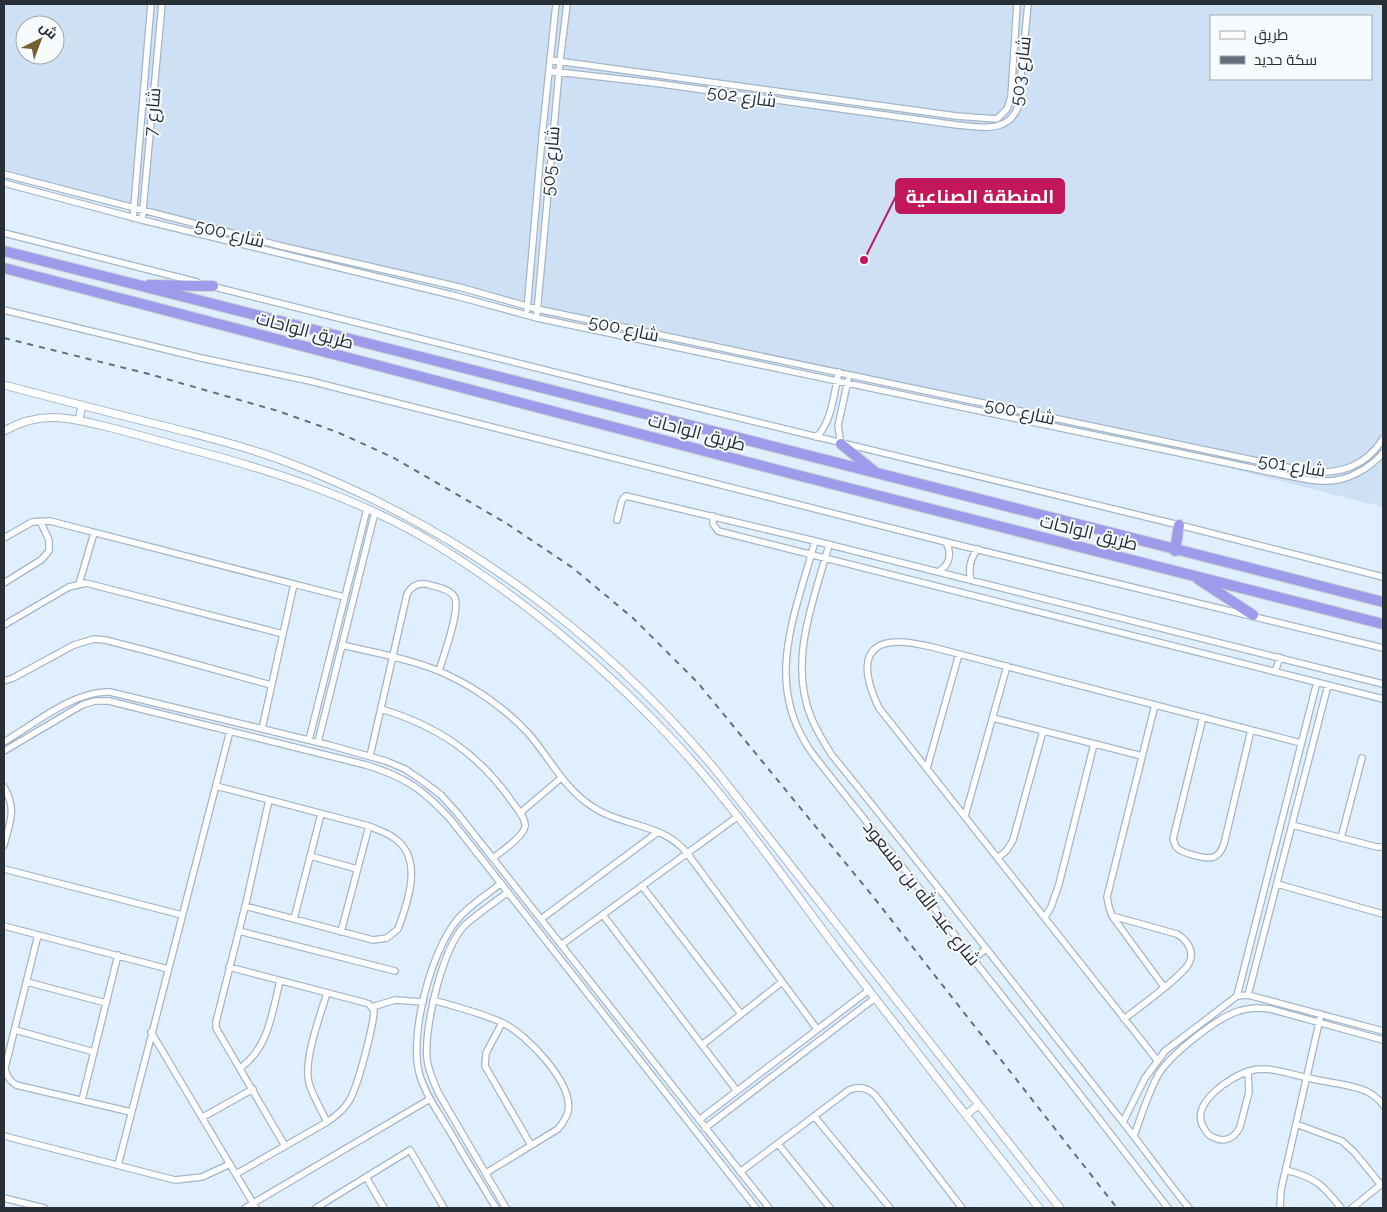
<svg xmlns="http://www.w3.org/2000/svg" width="1387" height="1212" font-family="Raleway,Cairo,sans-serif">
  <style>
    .built { fill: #cee1f4; fill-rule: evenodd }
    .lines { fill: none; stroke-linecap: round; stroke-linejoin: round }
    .minor-casing { stroke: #a3b5c7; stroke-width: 8 }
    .tertiary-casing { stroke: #a3b5c7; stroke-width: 9 }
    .trunk-casing { stroke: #d0d1d3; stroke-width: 12 }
    .minor { stroke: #fff; stroke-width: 5.5 }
    .tertiary { stroke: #fff; stroke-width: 7 }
    .trunk { stroke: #9c9ceb; stroke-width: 10 }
    .rail { stroke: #656f79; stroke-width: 2; stroke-dasharray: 6 6; stroke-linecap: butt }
    .labels { text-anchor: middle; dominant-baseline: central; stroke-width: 4; stroke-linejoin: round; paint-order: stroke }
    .street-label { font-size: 18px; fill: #282f36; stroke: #f7fbfe }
    .leader { fill: none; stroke: #c2185b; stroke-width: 2 }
    .callout-dot { fill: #c2185b; stroke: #f7fbfe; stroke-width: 2 }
    .callout { fill: #c2185b; stroke: #c2185b; stroke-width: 2 }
    .callout-label { font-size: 19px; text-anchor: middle; font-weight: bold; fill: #fff }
  </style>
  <rect width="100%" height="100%" fill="#e0effe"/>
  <path class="built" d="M4 4H1383V507L836 369 542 307 4 179ZM1211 16H1371V79H1211ZM25 25H55V55H25Z"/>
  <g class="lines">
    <defs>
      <path id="minor" d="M550 60 956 116 997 119 1007 109 1011 97 1017 4
        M549 71 654 83 957 125C980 127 1008 134 1018 107L1028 4
        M4 174 281 246 459 287 537 309 1310 472C1341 474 1366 466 1383 439
        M4 183 142 220 456 296 537 318 1280 474C1295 477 1312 482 1327 481 1348 481 1370 468 1383 453
        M133 218 151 4
        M142 220 162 4
        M4 233 197 282
        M211 286 629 391 1179 525 1383 577
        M4 310 201 358 310 381 946 542 1383 648
        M527 310 542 137 556 4
        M537 313 560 61 567 4
        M816 437C832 424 834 391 839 372
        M841 444 838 426 848 380
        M713 516V524L718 531 1383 699
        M617 520 622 500 626 496 815 541 1383 684
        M4 538 32 522 50 521 344 597
        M815 541C795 616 761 686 815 757L923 893 973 959 1075 1088 1168 1208
        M829 545C814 600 788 660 811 717 816 730 824 742 831 754 930 875 1025 999 1122 1121 1145 1150 1166 1180 1189 1208
        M938 572C950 565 952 554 946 542
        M971 580C968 568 970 558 978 549
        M4 583 41 560 49 551V540L40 521
        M79 584 94 533
        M4 625 69 587 86 583 283 634
        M342 645C371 652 402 657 431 668 466 681 502 705 528 733 550 758 564 789 593 807 623 827 663 823 687 853L817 1029
        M1275 672 1280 657
        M4 681 13 678 74 645 94 639 105 640 148 651 271 685
        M1155 705 1107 897 1109 907 1112 916 1164 987
        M381 709C438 726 479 754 513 803 517 809 526 818 525 826 525 835 501 852 493 858
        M1203 717 1173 839C1174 841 1175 845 1176 847 1181 853 1207 860 1214 857 1220 854 1222 849 1224 844L1251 730
        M993 718 1142 756
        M262 729 294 584
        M309 740 367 509
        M4 742C34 724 75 690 110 692L329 745 386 761 405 769 424 782 441 795 458 814 769 1208
        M318 742 375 512
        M4 751 82 705 95 701H109L366 765C405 777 423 789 451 820L756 1208
        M370 756 407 594C412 585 420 582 430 585 437 587 449 589 454 596 462 607 443 657 439 671
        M927 768 959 654
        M216 786 369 826C377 830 386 832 394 838 424 858 408 902 398 929L387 938 373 940 245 906
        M4 787C17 809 10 822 4 845
        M269 800 246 903 216 1022V1028L285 1146
        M520 813 561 778
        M965 816 1007 666
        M1292 825 1377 847H1383
        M1341 838 1362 758
        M310 856 357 869
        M998 858 1007 850 1013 840 1043 731
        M4 869 182 915
        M1277 884 1383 914
        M642 886 741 1014
        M603 915 737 1091
        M1112 916 1177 934C1187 940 1195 951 1189 963 1183 976 1138 1008 1124 1019
        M1045 917 1051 907 1059 884 1094 744
        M294 919 321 814
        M541 919 658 832
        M4 926 168 969
        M239 931 395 971
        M341 932 369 826
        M38 935 5 1068C6 1076 10 1081 16 1085L131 1112
        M561 945 737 817
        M973 959 986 949
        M229 967 366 1003 369 1004 374 1011C373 1027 358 1087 349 1101 344 1110 336 1116 327 1122L236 1174
        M27 982 106 1003
        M327 993C320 1016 303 1061 309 1083 313 1097 321 1109 327 1122
        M1248 995 1328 685
        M1237 996 1317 682
        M433 1000C456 1007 482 1013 503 1023 527 1035 574 1083 568 1112 566 1119 562 1124 558 1129L486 1173
        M372 1007 395 1000 423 1002
        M502 1023 486 1053 485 1066 531 1145
        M15 1030 94 1052
        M151 1032 256 1208
        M702 1045 782 982
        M1157 1060 879 708C867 683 854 643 897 642 908 641 921 645 932 647L1301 743
        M240 1068C269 1048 272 1012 280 981
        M1248 1071 1249 1092 1240 1127C1235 1137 1226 1143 1215 1138 1210 1137 1206 1132 1204 1128 1188 1105 1230 1076 1250 1071 1255 1069 1260 1069 1265 1069 1281 1070 1297 1076 1313 1079 1330 1083 1350 1084 1366 1091 1372 1094 1379 1099 1383 1105
        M82 1100 118 955
        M814 1116 890 1208
        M203 1117 253 1089
        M699 1120 869 990
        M1123 1122 1145 1078 1165 1051 1237 996 1248 995 1383 1031
        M1296 1124 1342 1141 1355 1153 1381 1185
        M705 1128 875 998
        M4 1136 175 1180 202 1177 230 1164
        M1134 1136C1141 1116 1148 1094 1158 1075 1170 1055 1216 1018 1239 1011 1249 1007 1259 1008 1270 1009L1383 1040
        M778 1144 830 1208
        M118 1165 230 731
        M1286 1170C1316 1178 1322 1184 1341 1208
        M740 1172 849 1090C859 1086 867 1087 875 1095L962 1208
        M366 1177 384 1208
        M4 1198 44 1208
        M245 1208 430 1099
        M316 1208 410 1150 444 1208
        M496 1208C480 1182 464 1156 449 1130 438 1112 426 1095 420 1076 408 1037 431 951 457 920 468 906 487 895 501 883
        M506 1208 439 1094C434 1083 428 1071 427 1058 424 1026 443 947 465 925 478 913 494 903 508 892
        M1280 1208 1281 1190 1321 1014
        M1352 1208 1383 1183"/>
      <path id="tertiary" d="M4 385C57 399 111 413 164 426 205 437 245 446 284 461 453 524 598 630 714 768L1060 1208
        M79 420 82 405
        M4 431C43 408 75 419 116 429 138 435 160 441 182 447 267 469 354 496 430 541 517 594 598 661 668 735 730 800 783 877 837 949 904 1036 971 1122 1039 1208
        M966 1115 978 1105"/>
      <path id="trunk" d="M4 251C207 304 411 353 614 406 870 471 1126 538 1383 602
        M4 268 793 474 1383 624
        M149 285 213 286
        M841 444 874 471
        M1175 551 1179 525
        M1198 579 1253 615"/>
    </defs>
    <use href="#minor" class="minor-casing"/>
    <use href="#tertiary" class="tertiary-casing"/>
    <use href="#trunk" class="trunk-casing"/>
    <use href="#minor" class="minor"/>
    <use href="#tertiary" class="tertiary"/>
    <use href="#trunk" class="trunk"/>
    <path class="rail" d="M4 338 149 374 278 411 337 432 394 458 506 523 573 568 634 619 698 683 875 899 1117 1208"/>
  </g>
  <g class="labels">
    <g class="street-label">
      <text transform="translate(1020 71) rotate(-83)">شارع 503</text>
      <text transform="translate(742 96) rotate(8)">شارع 502</text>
      <text transform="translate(152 112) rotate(-85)">شارع 7</text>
      <text transform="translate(550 161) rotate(-85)">شارع 505</text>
      <text transform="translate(230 233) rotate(14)">شارع 500</text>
      <text transform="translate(624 328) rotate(12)">شارع 500</text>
      <text transform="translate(305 330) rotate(15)">طريق الواحات</text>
      <text transform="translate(1020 411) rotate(12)">شارع 500</text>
      <text transform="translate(697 432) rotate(15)">طريق الواحات</text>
      <text transform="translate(1292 465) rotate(9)">شارع 501</text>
      <text transform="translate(1089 532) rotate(14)">طريق الواحات</text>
      <text transform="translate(922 893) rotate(52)">شارع عبد الله بن مسعود</text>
    </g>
  </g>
  <path class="leader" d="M864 260L896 196"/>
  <circle class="callout-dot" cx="864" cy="260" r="5"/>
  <rect class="callout" x="896" y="179" width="168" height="34" rx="5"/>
  <g class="callout-label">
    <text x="980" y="203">المنطقة الصناعية</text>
  </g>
  <rect width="1387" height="1212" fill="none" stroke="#282f36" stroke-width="10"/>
  <rect x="1210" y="15" width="162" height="65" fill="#f7fbfe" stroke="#a4a9ae"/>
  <rect x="1220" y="31" width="25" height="8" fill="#ffffff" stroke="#a4a9ae"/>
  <text x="1254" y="40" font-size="15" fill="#282f36">طريق</text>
  <rect x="1220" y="56" width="25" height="8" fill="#656f79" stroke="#a4a9ae"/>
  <text x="1254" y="65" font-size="15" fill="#282f36">سكة حديد</text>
  <g transform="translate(40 40) rotate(42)"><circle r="24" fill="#f7fbfe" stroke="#a4a9ae"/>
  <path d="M0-4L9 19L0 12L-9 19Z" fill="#766231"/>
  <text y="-8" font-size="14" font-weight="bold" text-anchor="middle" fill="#282f36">ش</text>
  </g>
</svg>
